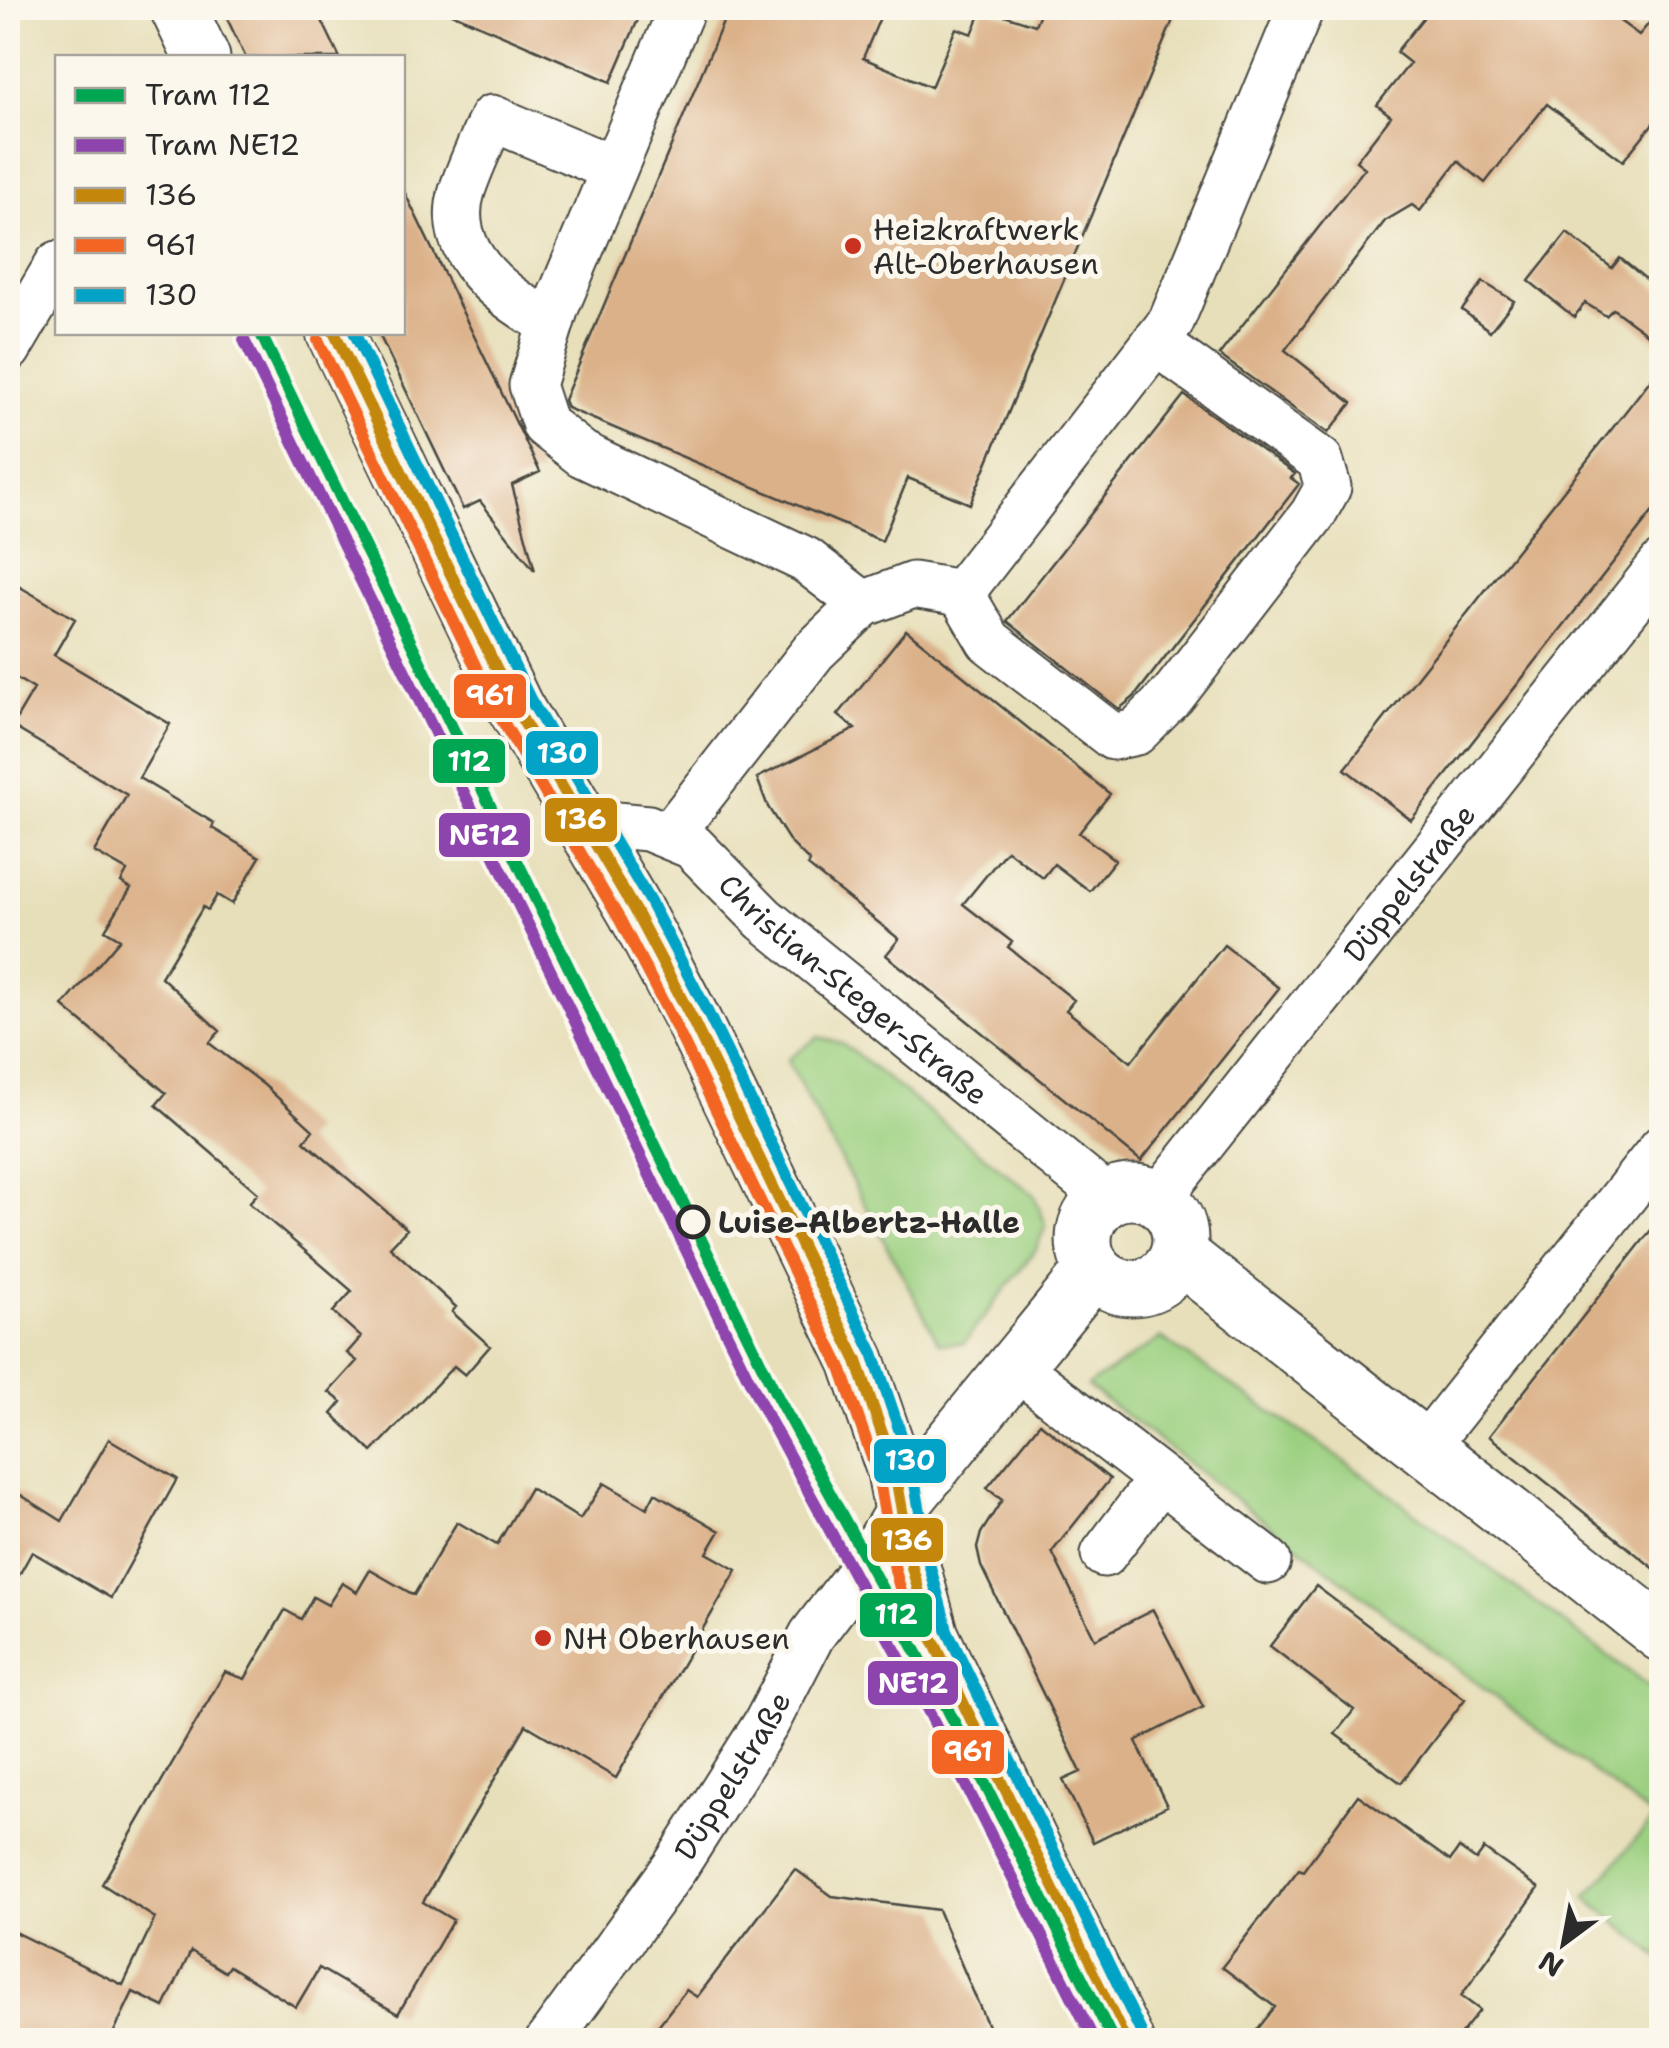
<svg xmlns="http://www.w3.org/2000/svg" width="1669" height="2048" font-family="'Shantell Sans',sans-serif">
  <style>
    .green { fill: #9cd081; stroke: #647e56; stroke-width: 2.5 }
    .building { fill: #dbb189 }
    .lines { fill: none; stroke-linecap: round; stroke-linejoin: round }
    .minor-casing { stroke: #474640; stroke-width: 49 }
    .major-casing { stroke: #474640; stroke-width: 59 }
    .minor { stroke: #fff; stroke-width: 45 }
    .major { stroke: #fff; stroke-width: 55 }
    .bus-1-casing { stroke: #fbf7ec; stroke-width: 20 }
    .bus-2-casing { stroke: #fbf7ec; stroke-width: 20 }
    .bus-3-casing { stroke: #fbf7ec; stroke-width: 20 }
    .bus-1 { stroke: #c4870b; stroke-width: 12 }
    .bus-2 { stroke: #f26522; stroke-width: 12 }
    .bus-3 { stroke: #02a3c6; stroke-width: 12 }
    .tram-1-casing { stroke: #fbf7ec; stroke-width: 20 }
    .tram-2-casing { stroke: #fbf7ec; stroke-width: 20 }
    .tram-1 { stroke: #00a651; stroke-width: 12 }
    .tram-2 { stroke: #8e44ad; stroke-width: 12 }
    .poi-dot { fill: #c8321e; stroke: #fbf7ec; stroke-width: 4 }
    .stop-dot { fill: #fbf7ec; stroke: #2b2b2b; stroke-width: 5 }
    .labels { text-anchor: middle; dominant-baseline: central; stroke-width: 10; stroke-linejoin: round; paint-order: stroke }
    .poi-label { font-size: 30px; fill: #2b2b2b; stroke: #fbf7ec; text-anchor: start }
    .street-label { font-size: 30px; fill: #2b2b2b; stroke: #fbf7ec }
    .stop-label { font-size: 30px; font-weight: bold; fill: #2b2b2b; stroke: #fbf7ec; text-anchor: start }
    .line-badge { stroke: #fbf7ec; stroke-width: 4 }
    .badge-label { font-size: 28px; text-anchor: middle; font-weight: bold; fill: #fff }
  </style>
  <rect width="100%" height="100%" fill="#fbf7ec"/>
  <filter id="ink" filterUnits="userSpaceOnUse"><feTurbulence type="fractalNoise" baseFrequency=".01" numOctaves="2"/><feDisplacementMap in="SourceGraphic" scale="20" xChannelSelector="R" yChannelSelector="G"/><feConvolveMatrix kernelMatrix="1 2 1 2 8 2 1 2 1" color-interpolation-filters="sRGB"/></filter>
  <filter id="wash" filterUnits="userSpaceOnUse"><feTurbulence type="fractalNoise" baseFrequency=".0048" numOctaves="4" result="noise"/><feDisplacementMap in="SourceGraphic" scale="40" xChannelSelector="R" yChannelSelector="G"/><feGaussianBlur stdDeviation="2.25" result="paint"/><feColorMatrix in="noise" values="0 0 0 0 0 0 0 0 0 0 0 0 0 0 0 0 0 1.4 0 .05"/><feComposite in="paint" operator="in"/></filter>
  <g filter="url(#wash)">
    <rect width="100%" height="100%" fill="#e7dfba"/>
    <path class="green" d="M818 1037 842 1043 1034 1195 1046 1225 1036 1249 964 1343H939L787 1060Z
      M1161 1338 1350 1465 1661 1695V1959L1586 1897 1654 1818 1087 1386Z"/>
    <g id="blocks">
      <path class="building" d="M222 8H316L340 58H246Z
        M440 8H643L611 82Z
        M729 8H884L863 58 931 87 956 28 972 34 983 8 1035 25 1042 8H1178L970 504 908 478 882 541 567 408 564 400Z
        M1431 8H1602L1639 35 1662 8V112L1623 161 1547 104 1485 183 1458 161 1420 211 1412 205 1385 221 1285 350 1352 403 1328 433 1219 355 1365 168 1356 161 1391 116 1377 105 1410 63 1396 52Z
        M402 187 540 472 512 485 535 571 480 501 463 509 378 332H402Z
        M1567 233 1612 268 1620 258 1662 292V345L1613 309 1606 316 1585 303 1574 317 1529 281Z
        M1483 282 1514 301 1490 331 1462 310Z
        M1662 365V500L1411 820 1345 769Z
        M1184 395 1295 474 1291 478 1299 484 1134 697 1119 709 1007 621Z
        M8 580 75 619 54 655 170 724 139 778 214 823 212 828 260 857 232 904 217 895 208 910 203 907 161 977 220 1031 209 1043 264 1085 313 1130 304 1141 407 1229 390 1247 456 1307 452 1312 490 1346 465 1375 454 1366 372 1452 332 1414 342 1402 329 1392 357 1361 347 1353 361 1337 333 1312 352 1291 249 1203 258 1193 156 1105 166 1093 63 1006 120 939 105 930 131 888 121 882 127 871 94 852 127 795 12 726 34 689 8 673Z
        M906 630 1110 794 1079 833 1115 860 1090 891 1054 864 1043 878 1007 850 963 904 1012 942 1008 947 1074 1000 1066 1010 1131 1062 1224 945 1279 988 1141 1161 886 955 899 939 808 866 810 862 790 842 768 807 757 778 855 729 838 715Z
        M1662 1216V1575L1489 1436Z
        M1040 1423 1110 1479 1052 1552 1095 1639 1153 1610 1203 1707 1136 1741 1167 1806 1093 1842 1063 1780 1081 1772 981 1566 977 1548 981 1533 1002 1500 987 1488Z
        M109 1439 177 1479 111 1598 32 1552 8 1595V1487L62 1521Z
        M604 1483 647 1508 655 1493 720 1531 707 1553 737 1570 616 1778 526 1725 423 1902 453 1920 398 2014 319 1968 296 2007 229 1966 225 1972 191 1951 164 2007 133 1992 110 2040H22L8 2034V1929L123 1985 155 1918 102 1884 225 1672 245 1679 285 1610 301 1619 313 1597 328 1605 342 1583 357 1592 370 1570 414 1595 457 1522 497 1545 530 1488 580 1519Z
        M1316 1586 1465 1699 1401 1783 1335 1734 1354 1710 1270 1646Z
        M1358 1795 1450 1861 1459 1848 1476 1860 1484 1849 1539 1888 1461 1996 1480 2010 1456 2040H1249L1275 2007 1222 1967 1299 1869 1303 1871Z
        M795 1869 832 1896 938 1910 994 2040H647L686 1990 697 1997Z"/>
    </g>
  </g>
  <g filter="url(#ink)">
    <use href="#blocks" fill-opacity="0" stroke="#474640" stroke-width="2.5"/>
    <g class="lines">
      <defs>
        <g id="minor">
          <path d="M682 8 556 307 532 385 545 425 582 454 806 560 863 604"/>
          <path d="M551 323C504 298 443 254 462 191 470 166 482 142 492 118L614 169"/>
          <path d="M8 349 58 264"/>
          <path d="M961 593 989 641 1113 737 1136 732 1173 695 1313 514 1328 487 1320 460 1155 342"/>
          <path id="s1" d="M584 822 648 828 692 846 764 919 1107 1198"/>
          <path d="M670 835 814 651 863 604 913 585 961 593 1171 322 1301 8"/>
          <path id="s2" d="M1162 1203 1174 1179 1662 564"/>
          <path d="M1015 1366 1268 1561"/>
          <path d="M1425 1447 1662 1148"/>
          <path d="M1104 1554 1160 1480"/>
          <path id="s3" d="M549 2040 675 1867 767 1722 812 1635 866 1564 902 1504"/>
        </g>
        <path id="major" d="M178 8 202 58
          M334 332 515 707 635 911 692 1019 857 1361 895 1471 912 1567 931 1636 1125 2040
          M1084 1240a48 48 0 1 1 96 0a48 48 0 1 1-96 0Z
          M1178 1254 1662 1634
          M902 1504 1082 1284 1097 1274"/>
      </defs>
      <use href="#minor" class="minor-casing"/>
      <use href="#major" class="major-casing"/>
      <use href="#minor" class="minor"/>
      <use href="#major" class="major"/>
      <defs>
        <path id="bus-1" d="M334 332 515 707 635 911 692 1019 857 1361 895 1471 912 1567 931 1636 1125 2040"/>
        <path id="bus-2" d="M318 340 499 715 620 920 676 1027 841 1368 878 1475 895 1570 915 1642 1106 2040"/>
        <path id="bus-3" d="M354 332 530 699 650 902 707 1011 873 1353 912 1467 929 1563 947 1630 1141 2032"/>
      </defs>
      <use href="#bus-1" class="bus-1-casing"/>
      <use href="#bus-2" class="bus-2-casing"/>
      <use href="#bus-3" class="bus-3-casing"/>
      <use href="#bus-1" class="bus-1"/>
      <use href="#bus-2" class="bus-2"/>
      <use href="#bus-3" class="bus-3"/>
      <defs>
        <path id="tram-1" d="M260 332 778 1398 947 1708 1113 2040"/>
        <path id="tram-2" d="M244 340 762 1406 931 1716 1094 2040"/>
      </defs>
      <use href="#tram-1" class="tram-1-casing"/>
      <use href="#tram-2" class="tram-2-casing"/>
      <use href="#tram-1" class="tram-1"/>
      <use href="#tram-2" class="tram-2"/>
    </g>
  </g>
  <g class="poi-dot">
    <circle cx="853" cy="246" r="10"/>
    <circle cx="543" cy="1638" r="10"/>
  </g>
  <circle class="stop-dot" cx="693" cy="1222" r="15"/>
  <g class="labels">
    <g class="poi-label">
      <text x="873" y="229">Heizkraftwerk<tspan x="873" dy="34">Alt-Oberhausen</tspan></text>
      <text x="563" y="1638">NH Oberhausen</text>
    </g>
    <g class="street-label">
      <text stroke="none"><textPath href="#s2" startOffset="405">Düppelstraße</textPath></text>
      <text stroke="none"><textPath href="#s1" startOffset="328">Christian-Steger-Straße</textPath></text>
      <text stroke="none"><textPath href="#s3" startOffset="322">Düppelstraße</textPath></text>
    </g>
    <g class="stop-label">
      <text x="718" y="1222">Luise-Albertz-Halle</text>
    </g>
  </g>
  <g class="line-badge">
    <rect x="452" y="672" width="76" height="48" rx="10" fill="#f26522"/>
    <rect x="524" y="729" width="76" height="48" rx="10" fill="#02a3c6"/>
    <rect x="431" y="737" width="76" height="48" rx="10" fill="#00a651"/>
    <rect x="543" y="796" width="76" height="48" rx="10" fill="#c4870b"/>
    <rect x="437" y="811" width="95" height="48" rx="10" fill="#8e44ad"/>
    <rect x="872" y="1437" width="76" height="48" rx="10" fill="#02a3c6"/>
    <rect x="869" y="1516" width="76" height="48" rx="10" fill="#c4870b"/>
    <rect x="858" y="1591" width="76" height="48" rx="10" fill="#00a651"/>
    <rect x="866" y="1659" width="94" height="48" rx="10" fill="#8e44ad"/>
    <rect x="930" y="1728" width="76" height="48" rx="10" fill="#f26522"/>
  </g>
  <g class="badge-label">
    <text x="490" y="705">961</text>
    <text x="562" y="763">130</text>
    <text x="469" y="771">112</text>
    <text x="581" y="829">136</text>
    <text x="484" y="845">NE12</text>
    <text x="910" y="1470">130</text>
    <text x="907" y="1550">136</text>
    <text x="896" y="1624">112</text>
    <text x="913" y="1693">NE12</text>
    <text x="968" y="1761">961</text>
  </g>
  <rect width="1669" height="2048" fill="none" stroke="#fbf7ec" stroke-width="40"/>
  <rect x="55" y="55" width="350" height="280" fill="#fbf7ec" stroke="#a8a59f" stroke-width="2.5"/>
  <rect x="75" y="88" width="50" height="15" fill="#00a651" stroke="#a8a59f" stroke-width="2.5"/>
  <text x="145" y="105" font-size="30" fill="#2b2b2b">Tram 112</text>
  <rect x="75" y="138" width="50" height="15" fill="#8e44ad" stroke="#a8a59f" stroke-width="2.5"/>
  <text x="145" y="155" font-size="30" fill="#2b2b2b">Tram NE12</text>
  <rect x="75" y="188" width="50" height="15" fill="#c4870b" stroke="#a8a59f" stroke-width="2.5"/>
  <text x="145" y="205" font-size="30" fill="#2b2b2b">136</text>
  <rect x="75" y="238" width="50" height="15" fill="#f26522" stroke="#a8a59f" stroke-width="2.5"/>
  <text x="145" y="255" font-size="30" fill="#2b2b2b">961</text>
  <rect x="75" y="288" width="50" height="15" fill="#02a3c6" stroke="#a8a59f" stroke-width="2.5"/>
  <text x="145" y="305" font-size="30" fill="#2b2b2b">130</text>
  <g transform="translate(1564 1943) rotate(212)" stroke="#fbf7ec" stroke-width="8" paint-order="stroke">
  <path d="M0-8L18 38L0 25L-18 38Z" fill="#2b2b2b"/>
  <text y="-15" font-size="28" font-weight="bold" text-anchor="middle" fill="#2b2b2b">N</text>
  </g>
</svg>
